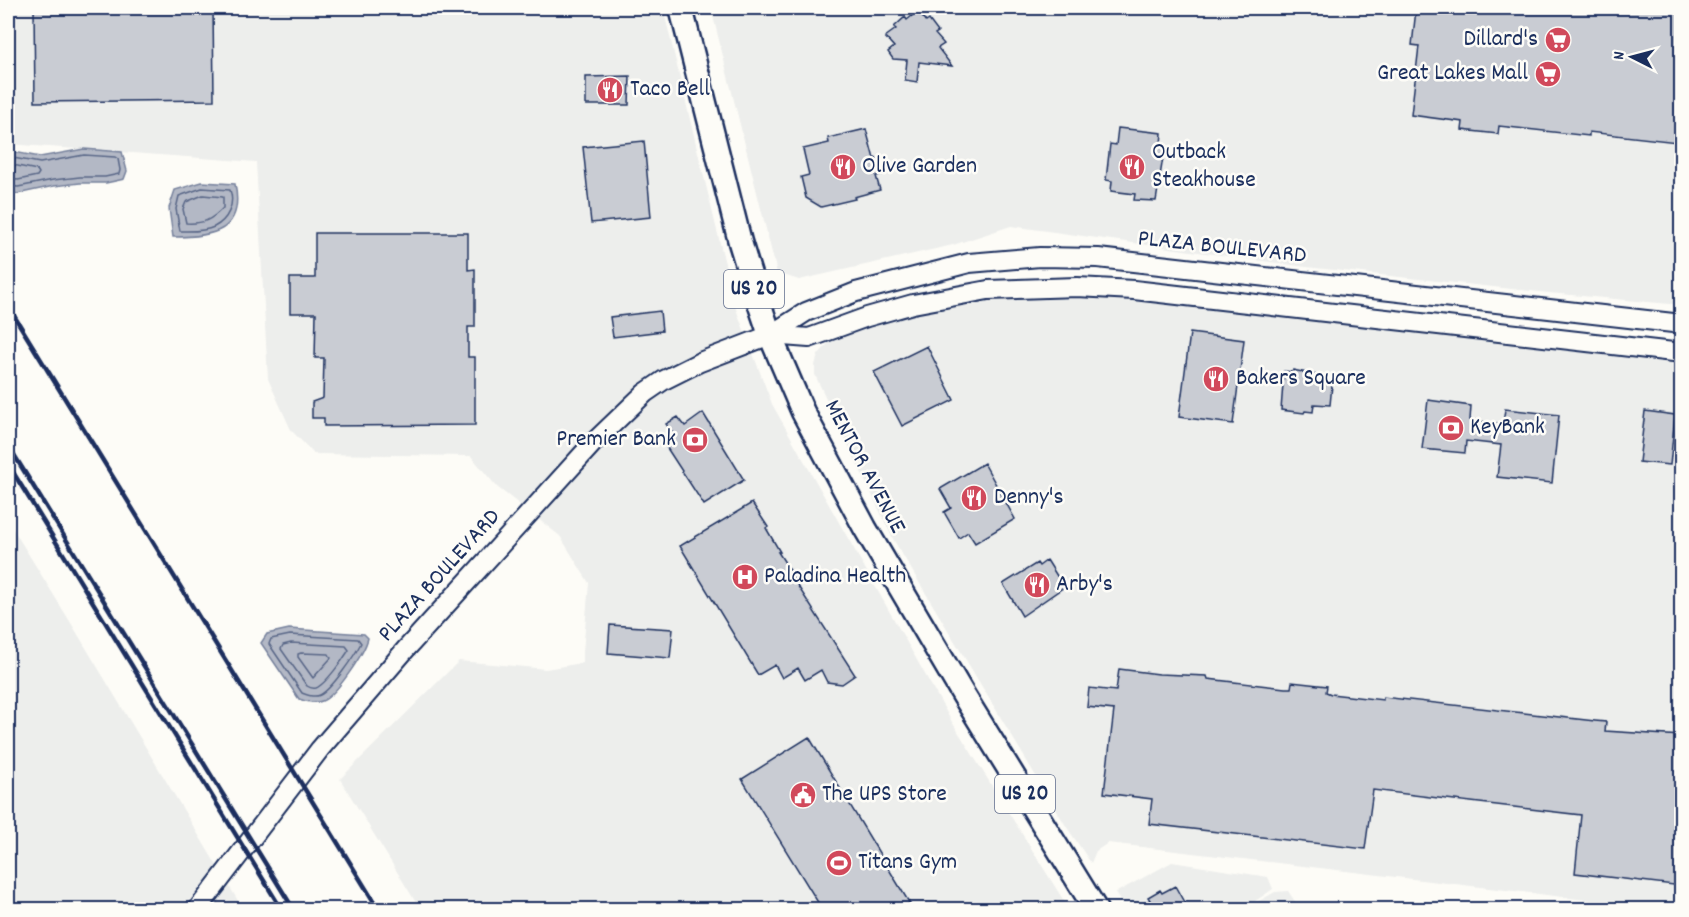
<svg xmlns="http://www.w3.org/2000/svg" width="1689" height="917" font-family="Dekko,sans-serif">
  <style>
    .built { fill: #edeeec }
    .water { fill: #b3b8c5; stroke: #76819c; stroke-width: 1.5 }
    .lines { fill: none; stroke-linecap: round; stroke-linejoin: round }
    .shore { stroke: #586687; stroke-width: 1.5 }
    .building { fill: #c9ccd3; stroke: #1b2f5e; stroke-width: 1.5 }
    .minor-casing { stroke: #1b2f5e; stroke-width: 22 }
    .major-casing { stroke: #1b2f5e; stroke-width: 27 }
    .minor { stroke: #fdfcf7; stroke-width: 18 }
    .major { stroke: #fdfcf7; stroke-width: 22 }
    .rail { stroke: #1b2f5e; stroke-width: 4.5 }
    .labels { text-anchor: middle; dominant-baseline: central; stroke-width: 5; stroke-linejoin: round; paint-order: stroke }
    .shield { fill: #fdfcf7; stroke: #5f6c8c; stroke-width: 1.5 }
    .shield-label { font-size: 22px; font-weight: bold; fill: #1b2f5e }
    .poi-label { font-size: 24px; fill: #1b2f5e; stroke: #fdfcf7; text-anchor: start }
    .street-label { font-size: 24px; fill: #1b2f5e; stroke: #fdfcf7 }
  </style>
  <rect width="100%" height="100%" fill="#fdfcf7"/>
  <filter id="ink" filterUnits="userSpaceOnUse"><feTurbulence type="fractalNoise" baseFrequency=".0167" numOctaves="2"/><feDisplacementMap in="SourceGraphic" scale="12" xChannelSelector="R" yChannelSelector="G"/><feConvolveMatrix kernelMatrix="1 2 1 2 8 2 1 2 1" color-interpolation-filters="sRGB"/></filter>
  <g filter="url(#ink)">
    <path class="built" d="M8 8H663L736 309 772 404 952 722 1069 909H420L340 779 459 661 546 669 582 663 589 583 560 536 497 487 471 456 314 454 291 430 268 379 256 162 8 144Z
      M711 8H1681V305L1549 293 1306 267 1011 226 953 245 799 280 777 273Z
      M1043 296 1120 298 1681 364V909H1656L1539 894 1108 843 1096 851 1091 863 1066 826 893 539 815 375V365L818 355 831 340 876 325 929 311 986 301Z
      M8 521 71 623 243 909H8Z
      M1172 862 1268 877 1273 889 1242 910 1125 909 1115 893Z
      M1288 891 1300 909H1245L1275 892Z"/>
    <path class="water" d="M84 149 122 152 127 171 124 179 106 183H80L54 186 17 194 8 191V151L40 157Z
      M202 182 235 184C245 232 212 237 173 237L169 208 175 190Z
      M289 629 364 634 368 638C365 652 336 696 322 701 315 704 305 701 299 699L261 643 267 634Z"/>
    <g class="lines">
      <path class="shore" d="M8 157 40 163 84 155 115 157 118 159 120 170 119 174 105 177H80L53 180 18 187 8 186
        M8 164 37 170 39 173 37 176 18 180 8 178
        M202 188 230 190C235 204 228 220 214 227 204 232 190 231 180 231L176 209 179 196Z
        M203 195 223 197V208C211 220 204 224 186 223L183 209 186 202Z
        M290 635 358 639 361 643C355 655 332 689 320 695 314 698 307 695 302 693L269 644 271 639Z
        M291 643 346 646 349 650C344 658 325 685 316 688 312 689 310 688 307 686L281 649 283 645Z
        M301 653 329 654 331 658 313 678 298 657V654Z"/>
    </g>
    <path class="building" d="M34 8H213L214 100 35 102Z
      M1423 8H1682V100L1677 142 1589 132V136L1499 126 1498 134 1462 130 1463 122 1411 115 1419 46 1412 45 1416 10H1423Z
      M918 11 926 22 929 20 938 32 935 34 944 44 938 48 952 66 919 62 917 82 905 80 907 60 893 59 888 52 894 47 885 37 896 29 894 27 905 17 907 20Z
      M630 76 629 105H586V77Z
      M1118 128 1162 133 1161 144 1165 145 1156 201 1134 200 1135 194 1111 191 1112 181 1106 180 1110 144 1116 145Z
      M866 129 874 159 876 158 881 175 876 176 880 190 854 197 855 199 821 207 806 198 801 177 809 175 803 149 829 143 828 138Z
      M644 141 651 217 591 223 583 147Z
      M315 233H468V270L475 269V327H468V357H475V425L324 426V418H312V402L323 398 324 358H315L316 313H290V278H315Z
      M660 311 662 331 613 337 610 317Z
      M1190 333 1244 340 1233 424 1179 417Z
      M927 346 954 400 902 426 874 372Z
      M1293 370 1317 375 1316 383 1332 385 1330 405 1314 404 1313 412 1305 411 1304 413 1281 410 1284 371 1293 372Z
      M1428 400 1471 406 1470 420 1503 424 1505 409 1559 415 1552 483 1497 477 1501 445 1466 441 1465 453 1422 449Z
      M1645 411 1675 415 1670 465 1639 462Z
      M703 413 744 480 704 505 665 445 667 444 663 437 672 432 666 424 678 417 685 426Z
      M984 463 1015 519 975 543 968 532 959 538 944 512 951 508 940 489Z
      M752 503 768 527 766 528 780 552H778L793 575 792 577 855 675 842 684 827 682 821 670 805 680 798 668 782 678 775 665 758 675 680 546Z
      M1047 560 1064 587 1022 616 1003 584 1037 563 1039 566Z
      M610 625 673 629 670 658 608 653Z
      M1119 669 1159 674 1207 676 1208 679 1285 688H1291L1292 682 1327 686 1326 692 1331 694 1383 700V697L1595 721 1606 722 1605 731 1682 736V886L1575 873 1581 815 1471 802 1373 790 1365 849 1149 824 1152 799 1104 793 1114 710 1087 707 1089 688 1116 691Z
      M809 737 913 909H822L742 779Z
      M1175 886 1185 904 1176 909H1136L1150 900 1148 897 1160 890 1162 893Z"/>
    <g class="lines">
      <defs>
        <path id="minor" d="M770 335 809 338 867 317 913 304 988 290 1077 287 1134 290 1682 353
          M197 910 320 749 406 649 594 442 645 393 664 380 700 362 770 335 806 312 856 292 969 263 1040 257 1098 258 1682 324"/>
        <path id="major" d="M681 8 740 242 754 288 770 335 803 412 865 528 964 696 1096 910"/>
      </defs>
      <use href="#minor" class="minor-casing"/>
      <use href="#major" class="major-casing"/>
      <use href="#minor" class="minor"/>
      <use href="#major" class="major"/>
      <path class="rail" d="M8 306 379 910
        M8 445 294 910
        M8 464 282 910"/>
    </g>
  </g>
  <defs>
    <symbol id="supermarket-disc" viewBox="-11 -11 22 22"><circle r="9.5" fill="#d1495b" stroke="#fdfcf7"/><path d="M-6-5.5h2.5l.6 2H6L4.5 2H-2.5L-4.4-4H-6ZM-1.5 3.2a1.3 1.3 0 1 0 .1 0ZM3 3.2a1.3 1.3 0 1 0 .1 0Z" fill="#fff"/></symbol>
    <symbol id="restaurant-disc" viewBox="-11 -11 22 22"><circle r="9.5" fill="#d1495b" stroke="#fdfcf7"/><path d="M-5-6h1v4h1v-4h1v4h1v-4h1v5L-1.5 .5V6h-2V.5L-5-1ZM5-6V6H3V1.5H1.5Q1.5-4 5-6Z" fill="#fff"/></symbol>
    <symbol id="bank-disc" viewBox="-11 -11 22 22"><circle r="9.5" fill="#d1495b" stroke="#fdfcf7"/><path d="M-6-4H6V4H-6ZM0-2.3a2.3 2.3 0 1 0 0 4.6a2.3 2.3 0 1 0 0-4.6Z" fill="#fff"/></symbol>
    <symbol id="hospital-disc" viewBox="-11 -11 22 22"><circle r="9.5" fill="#d1495b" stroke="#fdfcf7"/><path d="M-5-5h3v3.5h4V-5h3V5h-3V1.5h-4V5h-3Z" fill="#fff"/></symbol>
    <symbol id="civic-disc" viewBox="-11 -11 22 22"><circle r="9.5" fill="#d1495b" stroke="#fdfcf7"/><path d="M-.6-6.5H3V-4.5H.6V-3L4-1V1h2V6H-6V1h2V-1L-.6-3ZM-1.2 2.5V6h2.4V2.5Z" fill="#fff"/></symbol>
    <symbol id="stadium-disc" viewBox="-11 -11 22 22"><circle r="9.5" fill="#d1495b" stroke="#fdfcf7"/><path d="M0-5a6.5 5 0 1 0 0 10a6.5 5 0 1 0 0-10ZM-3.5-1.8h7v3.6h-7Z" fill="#fff"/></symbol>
  </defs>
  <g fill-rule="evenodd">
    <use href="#supermarket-disc" x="1543" y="25" width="30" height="30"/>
    <use href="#supermarket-disc" x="1533" y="59" width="30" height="30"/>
    <use href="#restaurant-disc" x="595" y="75" width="30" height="30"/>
    <use href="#restaurant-disc" x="828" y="152" width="30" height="30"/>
    <use href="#restaurant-disc" x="1117" y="152" width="30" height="30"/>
    <use href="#restaurant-disc" x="1201" y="364" width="30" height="30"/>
    <use href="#bank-disc" x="1436" y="413" width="30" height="30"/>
    <use href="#bank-disc" x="680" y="425" width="30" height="30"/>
    <use href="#restaurant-disc" x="959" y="483" width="30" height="30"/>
    <use href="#hospital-disc" x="730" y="562" width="30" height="30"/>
    <use href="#restaurant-disc" x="1022" y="570" width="30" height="30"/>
    <use href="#civic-disc" x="788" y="780" width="30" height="30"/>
    <use href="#stadium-disc" x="824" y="848" width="30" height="30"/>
  </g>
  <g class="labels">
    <g class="shield">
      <rect x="724" y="270" width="60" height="38" rx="4.5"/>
      <rect x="995" y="775" width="60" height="38" rx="4.5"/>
    </g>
    <g class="shield-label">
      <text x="754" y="289">US 20</text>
      <text x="1025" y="794">US 20</text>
    </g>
    <g class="poi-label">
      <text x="1538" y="40" text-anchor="end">Dillard's</text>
      <text x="1528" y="74" text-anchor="end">Great Lakes Mall</text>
      <text x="630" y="90">Taco Bell</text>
      <text x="1152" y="153">Outback<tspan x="1152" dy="28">Steakhouse</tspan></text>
      <text x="862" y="167">Olive Garden</text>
      <text x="1236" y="379">Bakers Square</text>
      <text x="1470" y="428">KeyBank</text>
      <text x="676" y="440" text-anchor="end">Premier Bank</text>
      <text x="994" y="498">Denny's</text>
      <text x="764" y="577">Paladina Health</text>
      <text x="1056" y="585">Arby's</text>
      <text x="822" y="795">The UPS Store</text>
      <text x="858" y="863">Titans Gym</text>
    </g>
    <g class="street-label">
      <text transform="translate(1222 248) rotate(6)">PLAZA BOULEVARD</text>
      <text transform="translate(864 467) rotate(62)">MENTOR AVENUE</text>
      <text transform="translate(440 576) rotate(-48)">PLAZA BOULEVARD</text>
    </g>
  </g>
  <rect width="1689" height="917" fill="none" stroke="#fdfcf7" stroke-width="30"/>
  <rect x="15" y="15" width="1659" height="887" fill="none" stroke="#1b2f5e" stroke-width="2" filter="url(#ink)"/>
  <g transform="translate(1632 57) rotate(276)" stroke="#fdfcf7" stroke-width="4.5" paint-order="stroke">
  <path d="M0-4.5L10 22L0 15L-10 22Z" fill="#1b2f5e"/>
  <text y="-9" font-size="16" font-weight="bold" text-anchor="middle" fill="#1b2f5e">N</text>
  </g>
</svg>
